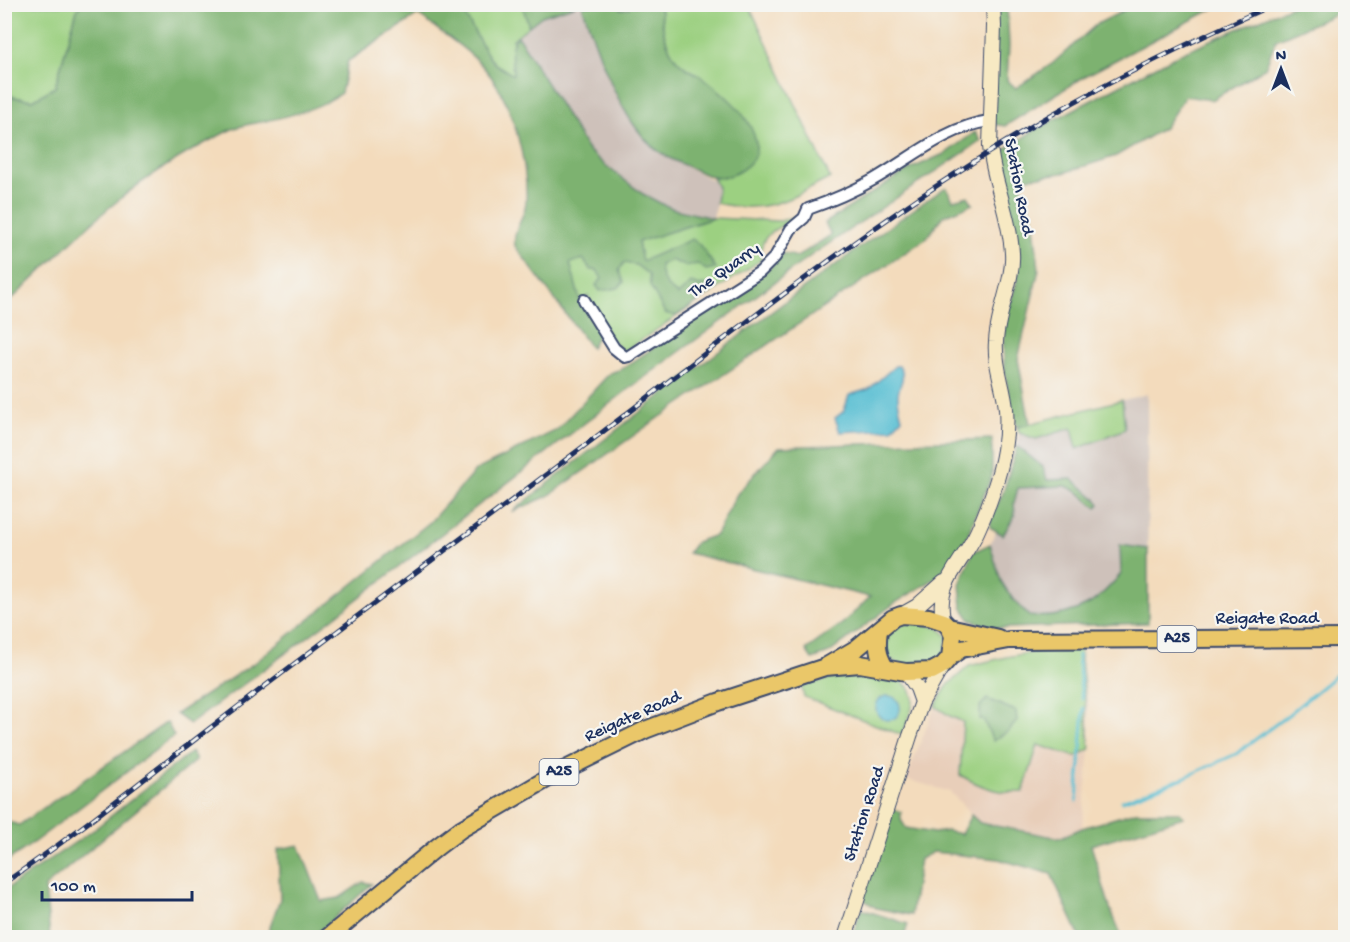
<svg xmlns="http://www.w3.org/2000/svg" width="1350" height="942" font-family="'Gochi Hand',sans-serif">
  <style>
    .built { fill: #e8ceb9 }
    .industrial { fill: #cec1ba }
    .green { fill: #9cd081; stroke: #5c8070; stroke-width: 1.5 }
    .forest { fill: #7db26f; stroke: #4c7066; stroke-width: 1.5 }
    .water { fill: #55bdd2; stroke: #387698; stroke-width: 1.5 }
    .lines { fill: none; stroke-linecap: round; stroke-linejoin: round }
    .stream { stroke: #55bdd2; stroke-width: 3 }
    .street-casing { stroke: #3b496c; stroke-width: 14 }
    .secondary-casing { stroke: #3b496c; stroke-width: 16 }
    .primary-casing { stroke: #3b496c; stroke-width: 20 }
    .street { stroke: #fff; stroke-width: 10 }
    .secondary { stroke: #f7e9c3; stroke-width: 14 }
    .primary { stroke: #eac769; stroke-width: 16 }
    .rail-casing { stroke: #1b2f5e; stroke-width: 5 }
    .rail { stroke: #f6f6f2; stroke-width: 3; stroke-dasharray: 9; stroke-linecap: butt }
    .labels { text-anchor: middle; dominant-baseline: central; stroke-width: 4.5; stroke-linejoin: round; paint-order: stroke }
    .shield { fill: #f6f6f2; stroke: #5d6b8a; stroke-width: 1.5 }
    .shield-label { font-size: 16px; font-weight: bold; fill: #1b2f5e }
    .street-label { font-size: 18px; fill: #1b2f5e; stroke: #f6f6f2 }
  </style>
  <rect width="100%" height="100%" fill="#f6f6f2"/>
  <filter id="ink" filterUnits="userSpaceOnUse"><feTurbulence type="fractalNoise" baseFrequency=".0167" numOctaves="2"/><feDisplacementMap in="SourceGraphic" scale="12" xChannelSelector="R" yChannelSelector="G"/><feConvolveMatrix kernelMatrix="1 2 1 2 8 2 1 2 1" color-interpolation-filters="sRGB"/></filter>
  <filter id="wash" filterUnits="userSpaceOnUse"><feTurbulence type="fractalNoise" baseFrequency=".008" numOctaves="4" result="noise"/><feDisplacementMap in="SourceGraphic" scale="24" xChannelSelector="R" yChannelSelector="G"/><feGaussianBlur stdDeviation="1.35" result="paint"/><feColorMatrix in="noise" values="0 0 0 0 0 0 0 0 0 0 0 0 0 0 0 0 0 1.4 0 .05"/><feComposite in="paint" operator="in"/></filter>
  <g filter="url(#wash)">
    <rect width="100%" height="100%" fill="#f3dbbc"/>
    <path class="built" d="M1058 648H1080L1088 703 1090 749 1082 828 1059 838 980 823 950 792 906 779 935 706 948 685 969 666 1006 657Z"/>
    <path class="industrial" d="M576 5H582L608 79 646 141 670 159 714 181 718 187V194L713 218 674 209 660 203 643 194 606 166 587 149 518 36 542 16Z
      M1147 394 1148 623 1008 628H990L970 619 962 607 960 584 973 552 990 544 996 532 990 527 991 518 1003 493 1017 446 1019 433 1017 427Z"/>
    <path class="green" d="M4 5H80L77 10 55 87 33 100 13 97 5 91Z
      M459 5H522L529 26 513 39 512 59 514 76 495 64 489 57Z
      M660 5H749L830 178C788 200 765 215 716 203L718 187 712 178H720L756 145C749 116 726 94 702 77 694 71 685 69 678 62 664 46 662 25 660 5Z
      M794 217 793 220C774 229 758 236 761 260L623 352 610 338 588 296 580 301 569 263 713 218 780 221Z
      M1122 400 1125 429 1077 449 1072 428 1036 439 1019 433 1017 427Z
      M910 621 939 628 947 636C946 641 946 649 943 654 935 673 858 672 892 625Z
      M1058 648H1080L1090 749 1076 757 1038 745 1023 792C999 794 981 787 960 775L963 722 950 716 935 706 948 685 969 666 1006 657Z
      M863 673C881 675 914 677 913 702 912 713 906 725 902 735L804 697 801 686 844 675Z"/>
    <path class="forest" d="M256 4 459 5 489 57 495 64 513 75C513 63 507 44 518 36L587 149 606 166 643 194 660 203 674 209 713 218 638 242 642 261 692 239 699 244 716 268 706 270 698 264 685 266 671 260 660 265C660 279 667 288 678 295L691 283 700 286 706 284 711 293 676 316 665 313 650 286 649 275 636 265 624 263 619 270 624 282 618 288 600 291 596 285 602 279 597 270H591L583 259 570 263 580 301 599 332 591 348 515 246C512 230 525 217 526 202 528 165 514 108 492 78 474 52 443 34 418 15L348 61 341 93C321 108 290 116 265 121 251 124 239 125 226 132 187 152 148 175 115 203 76 234 43 272 5 305L4 91 13 97 33 100 55 87 77 10 80 5Z
      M522 5V4L576 5 542 16 529 26Z
      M582 5H619L621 9 629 8 630 5H660C662 25 664 44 677 60 684 69 694 71 703 78 724 93 752 116 756 143 758 157 749 166 738 172 718 182 710 177 691 168 677 162 663 156 652 146 617 114 597 48 582 5Z
      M996 5H1007L1009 45 1007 80 1016 88 1053 63 1097 24 1135 5H1220L1087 75 1005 126 993 124Z
      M1294 5H1345V10L1276 40 1265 68 1212 100 1185 96 1164 128 1116 156 1063 173 1019 179 1033 217 1039 269 1018 359 1030 424 1017 427C1007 392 999 354 1006 319 1011 298 1021 277 1019 256 1016 235 1012 213 1007 193 1003 177 997 172 998 154L1033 131 1183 52Z
      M975 132 981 141 812 255 630 388 328 622 190 724 176 714 256 662 430 522 476 470 557 430 610 373 622 369 764 273 784 253 797 257 831 235 825 223 906 171 946 153Z
      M946 187 953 200 968 196 973 204 943 216 927 238 653 422 548 496 512 512C654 400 797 289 946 187Z
      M992 439V476L968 534 955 560 933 580 895 603 829 653 812 659 806 650 843 623 870 597 688 553 696 542 716 535 737 494 779 447Z
      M1017 446 1043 467 1047 480 1072 479C1082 488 1092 493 1100 504L1097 508 1078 492 1066 486 1018 488 1014 503 1015 515 1003 535 990 527 991 518 1003 493Z
      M990 544 1001 581 1012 598 1029 616C1049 618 1071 614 1089 604 1101 597 1112 584 1121 574L1120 545 1148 549V623L1008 628H990L970 619 962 607 960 584 973 552Z
      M987 699 1016 711 1017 721 1009 731 993 741 984 721 980 720V706Z
      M167 722 174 736 25 849 5 862V821L19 825Z
      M191 752 196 760 45 887 50 937H5V890L92 831Z
      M890 808 901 812V820L906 828 934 833 947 831 961 834 971 815 980 823 1059 838 1082 828 1135 812H1179L1184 817 1091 845 1110 908 1122 937H1080L1051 874 998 859 933 852 920 859 911 915 876 908 863 899Z
      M299 845 321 901 339 898 363 882 372 884 313 937H266L280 899 278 849Z
      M861 909 908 924 904 937 852 938Z"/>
    <path class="water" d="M895 366H899C908 376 898 385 898 396 898 403 900 411 902 418L892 429 840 432 835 418 844 411 849 395 869 389Z
      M876 708a12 12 0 1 1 24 0a12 12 0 1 1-24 0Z"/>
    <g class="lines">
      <path class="stream" d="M1078 655 1082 699
        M1077 801 1084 708
        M1122 801 1183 778 1236 754 1288 715 1346 667"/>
    </g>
  </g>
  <g filter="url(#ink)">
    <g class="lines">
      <defs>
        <path id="street" d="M584 300 614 348 625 357 629 356 760 272 775 257 791 229 804 218 808 209C831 201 852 192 873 180 910 159 946 127 989 121"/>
        <path id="secondary" d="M901 615 917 606 944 582
          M944 622C933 584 962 565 977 532 988 509 1000 475 1004 450 1006 438 1007 422 1006 409 1004 386 994 365 996 342 997 313 1014 280 1012 253 1010 216 993 181 990 146L994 26 993 4
          M906 672 917 688 922 702
          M845 938 910 736 922 702 943 665"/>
        <path id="primary" d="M949 627 998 638
          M879 630C877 645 877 654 885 667
          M950 657 961 649 1009 640 1346 638
          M327 938 437 847 461 829 552 776 645 730 718 702 825 667 860 664 906 672 932 671 943 665 950 657 953 636 949 627 944 622 929 617 901 615 893 618 857 648 825 667"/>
      </defs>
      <use href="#street" class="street-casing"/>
      <use href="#secondary" class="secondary-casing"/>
      <use href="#primary" class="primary-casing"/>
      <use href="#street" class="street"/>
      <use href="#secondary" class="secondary"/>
      <use href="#primary" class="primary"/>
      <defs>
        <path id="rail" d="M4 883C80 832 149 774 222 719 343 626 466 535 588 443 738 329 887 209 1051 115 1123 74 1198 38 1274 4"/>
      </defs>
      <use href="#rail" class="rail-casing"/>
      <use href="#rail" class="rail"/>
    </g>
  </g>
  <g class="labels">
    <g class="shield">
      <rect x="1157.5" y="626" width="39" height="26" rx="4.5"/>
      <rect x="539.5" y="759" width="39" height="26" rx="4.5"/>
    </g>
    <g class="shield-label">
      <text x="1177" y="639">A25</text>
      <text x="559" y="772">A25</text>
    </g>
    <g class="street-label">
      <text transform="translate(1018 187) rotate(79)">Station Road</text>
      <text transform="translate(725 271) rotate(-35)">The Quarry</text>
      <text x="1267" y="619">Reigate Road</text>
      <text transform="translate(633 717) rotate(-24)">Reigate Road</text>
      <text transform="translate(865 814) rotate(-72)">Station Road</text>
    </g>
  </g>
  <rect width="1350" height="942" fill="none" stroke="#f6f6f2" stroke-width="24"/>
  <g transform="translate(1281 69)" stroke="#f6f6f2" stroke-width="4.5" paint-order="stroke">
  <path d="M0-4.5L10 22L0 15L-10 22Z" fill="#1b2f5e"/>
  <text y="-9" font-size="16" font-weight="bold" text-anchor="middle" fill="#1b2f5e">N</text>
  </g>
  <path d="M42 891v9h150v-9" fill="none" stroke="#1b2f5e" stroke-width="3"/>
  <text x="51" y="891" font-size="18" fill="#1b2f5e" stroke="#f6f6f2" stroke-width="4.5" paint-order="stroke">100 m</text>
</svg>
